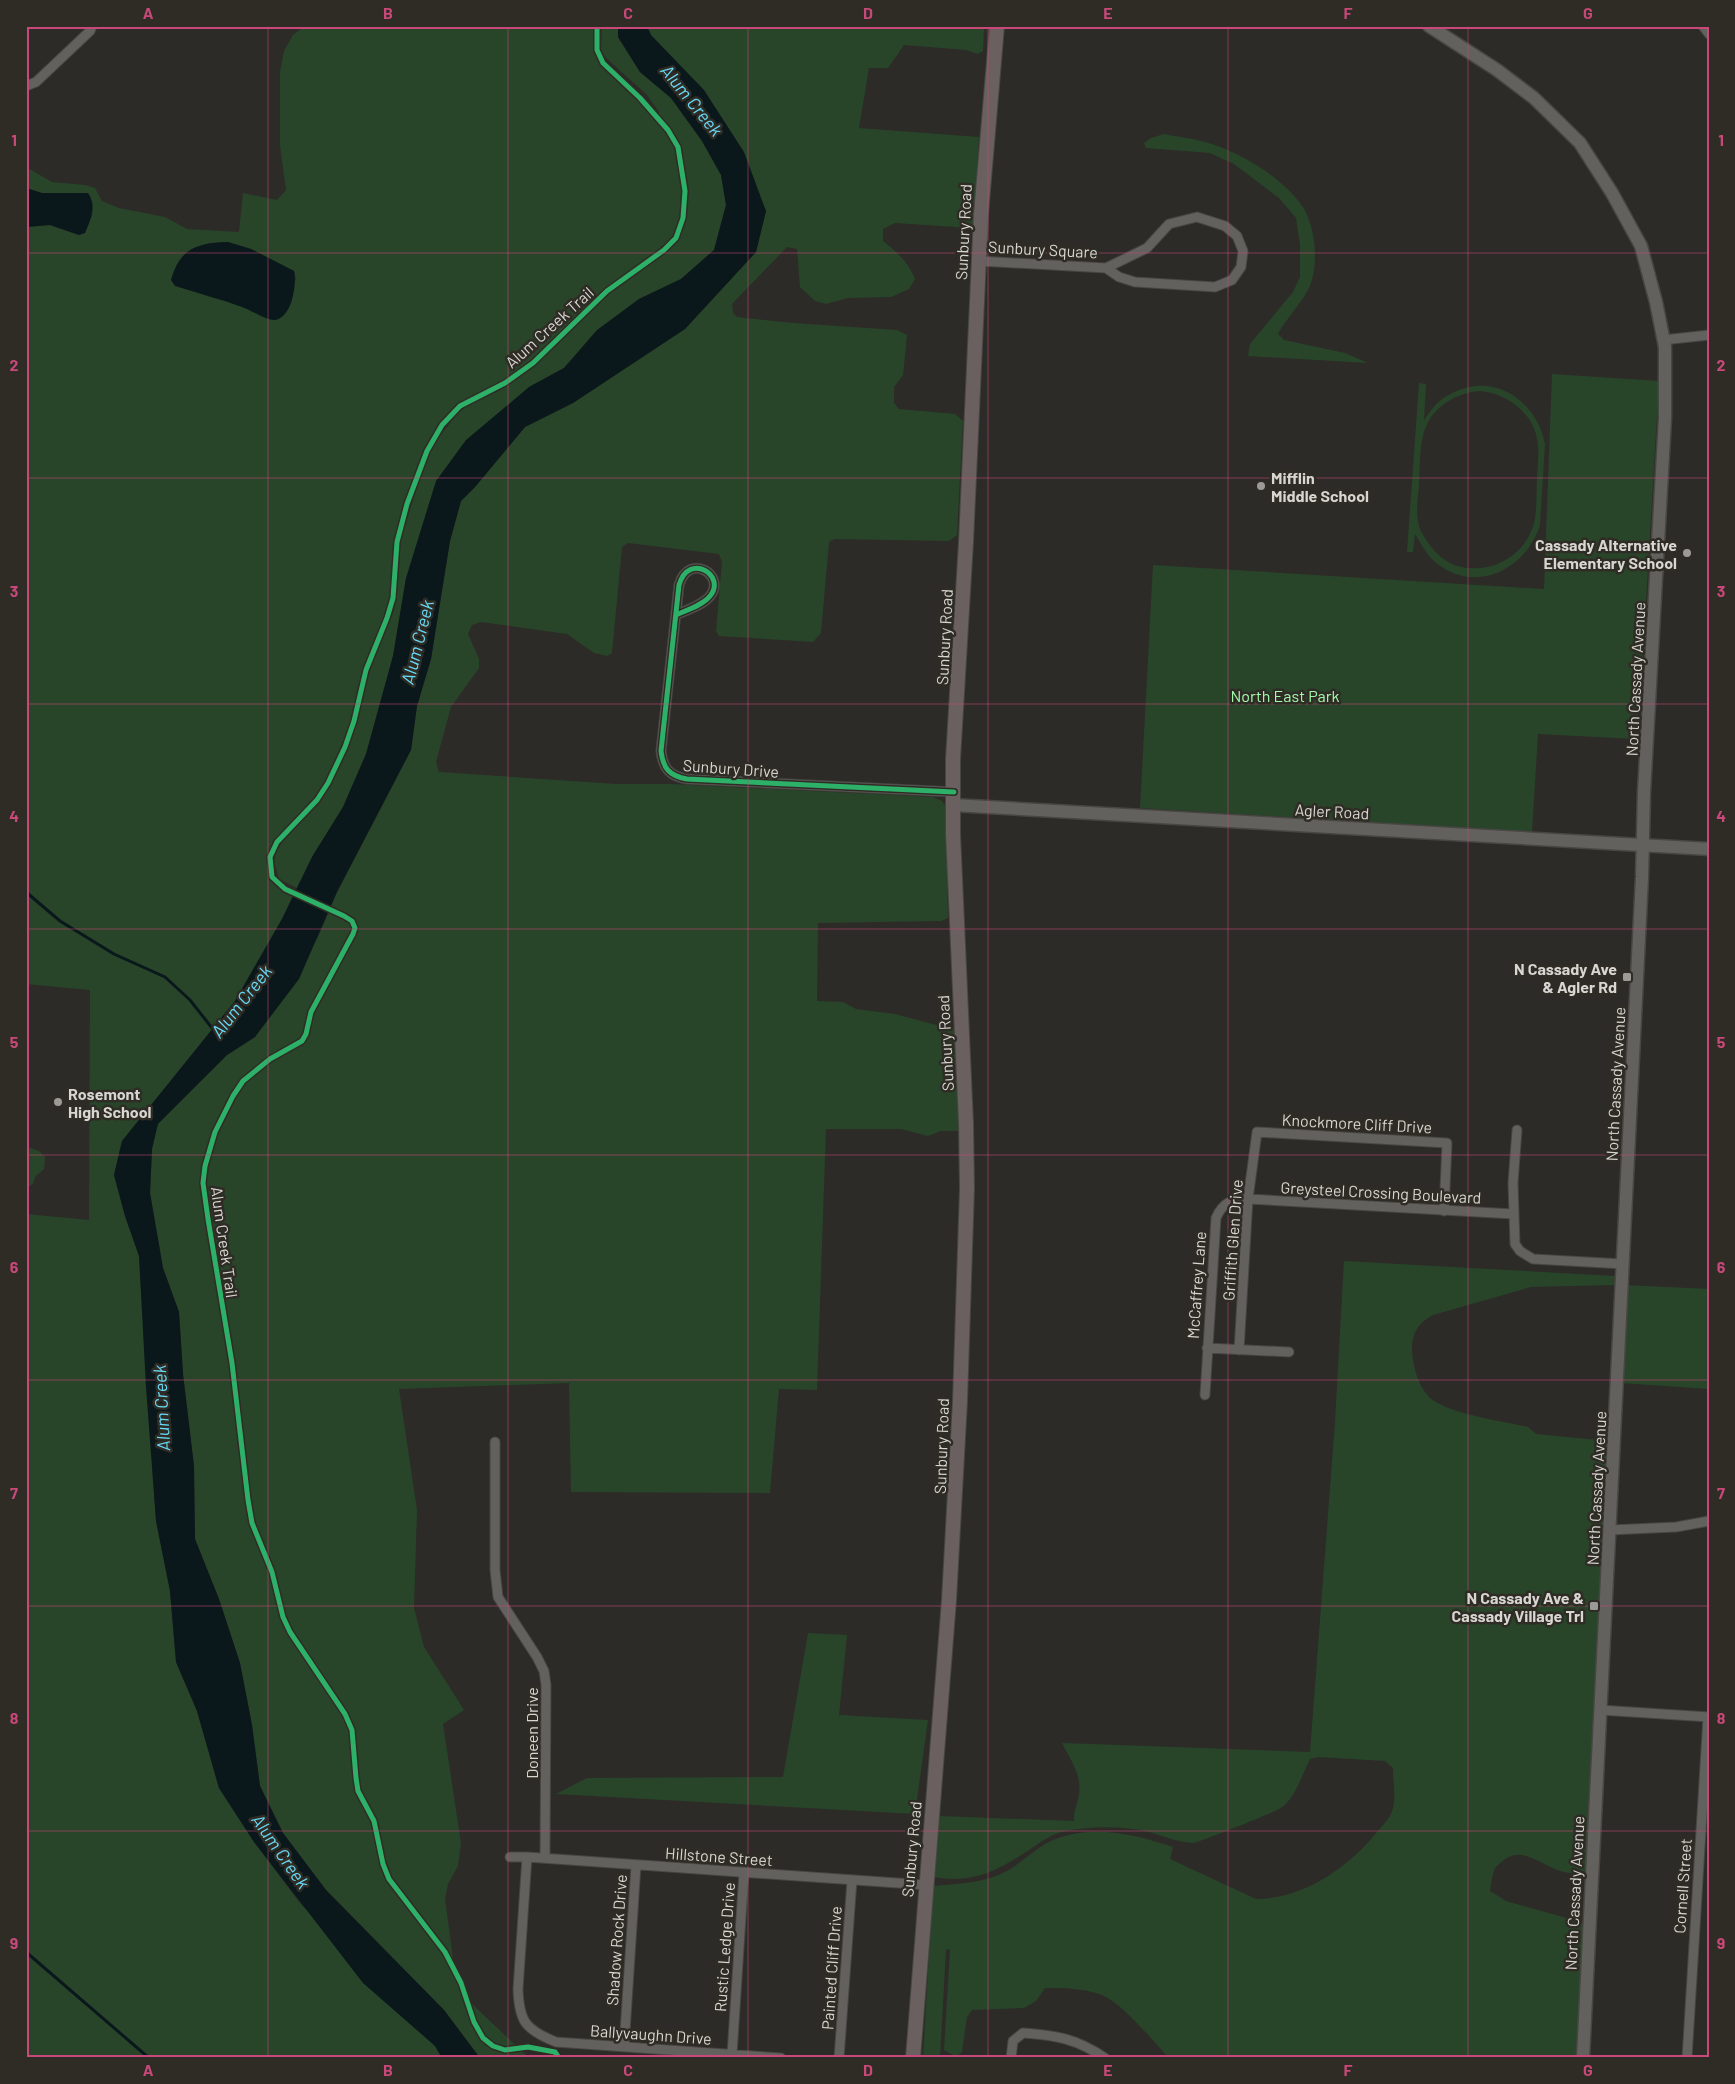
<svg xmlns="http://www.w3.org/2000/svg" width="1735" height="2084" font-family="Barlow,sans-serif">
  <style>
    .green { fill: #28452a; fill-rule: evenodd }
    .water { fill: #0a181b }
    .lines { fill: none; stroke-linecap: round; stroke-linejoin: round }
    .stream { stroke: #0a181b; stroke-width: 3 }
    .minor-casing { stroke: #484643; stroke-width: 11 }
    .secondary-casing { stroke: #484643; stroke-width: 15 }
    .primary-casing { stroke: #484643; stroke-width: 16 }
    .minor { stroke: #62615e; stroke-width: 9 }
    .secondary { stroke: #62615e; stroke-width: 12 }
    .primary { stroke: #69605f; stroke-width: 14 }
    .cycleway-casing { stroke: #2f2c25; stroke-width: 8 }
    .cycleway { stroke: #2db169; stroke-width: 5 }
    .grid { fill: none; stroke: #c84879; stroke-width: 1; stroke-opacity: 0.55 }
    .poi-dot { fill: #9c9a96; stroke: #2f2c25; stroke-width: 2 }
    .labels { text-anchor: middle; dominant-baseline: central; stroke-width: 5; stroke-linejoin: round; paint-order: stroke }
    .street-label { font-size: 16px; fill: #d8d6d2; stroke: #2f2c25 }
    .poi-label { font-size: 16px; font-weight: bold; fill: #d8d6d2; stroke: #2f2c25; text-anchor: end }
    .park-label { font-size: 16px; fill: #a1faaa; stroke: #2f2c25 }
    .water-label { font-size: 18px; font-style: italic; fill: #67daf7; stroke: #2f2c25 }
    .neatline { fill: none; stroke: #c84879; stroke-width: 2 }
    .grid-label { font-size: 16px; text-anchor: middle; font-weight: bold; fill: #c84879 }
  </style>
  <rect width="100%" height="100%" fill="#2d2b27"/>
  <path class="green" d="M305 26H597L595 49 600 62 643 100 658 122 659 112 647 95 604 56 601 49 602 26H618V37L640 72 671 98 702 141 721 175 726 205 714 250 681 279 639 299 598 330 564 368 529 387 406 578 393 656 366 754 343 807 312 857 297 888 279 879 274 862 276 852 290 830 327 791 352 737 366 683 379 645 394 611 401 538 423 469 433 445 457 414 473 401 499 391 557 344 613 290 670 249 679 238 683 225 687 210 686 193C682 198 684 203 683 209 682 219 678 229 673 238L600 294 546 348 504 382 472 396 458 406 441 424 431 439 422 457 398 531 395 547 393 592 388 609 365 668 348 731 320 793 287 827 275 844 270 855V872L274 882 279 888 293 896 282 919 235 1001 122 1141 114 1175 125 1216 139 1256 156 1521 170 1591 176 1662 197 1711 219 1788 254 1842 299 1902 435 2046 442 2058H26V1214L89 1220 90 990 26 984V227L50 225 79 235 88 193H42L26 188V167L52 182 85 185 95 188 102 201 119 208 165 217 187 229 239 232 243 193 277 200 286 190 280 146V72L284 51 293 35ZM228 242 251 249 294 271 296 279 273 320 243 307 208 243Z
    M647 26H984L983 51 978 54 966 50 904 45 888 68H869L859 128 979 137 974 223 971 228 895 223 883 229V241C897 252 909 263 915 279L909 289 891 297 848 298 826 304 815 301 800 287 797 249 787 247 732 304 733 313 737 317 793 323 897 330 907 335 903 375 894 387V403L899 409 955 414 963 421 957 535 949 541 834 539 829 542 821 633 813 642 719 636 716 631 722 562 719 554 628 543 622 547 612 653 607 656 594 653 567 634 481 622 472 625 468 634 479 659V668L451 707 436 762 439 772 616 784H670L933 797 942 801 946 807 948 918 941 921 818 923 817 1001 843 1002 856 1009 895 1014 940 1026 956 1027 959 1078V1131H941L928 1136 901 1129H826L817 1390 779 1389 770 1493 571 1492 569 1383 399 1389 417 1510 414 1608 424 1647 464 1710 443 1724 461 1843 458 1866 448 1884 445 1899 456 1980 472 2004 529 2058H480L444 2010 326 1890 283 1833 260 1786 252 1725 240 1663 219 1599 195 1539 194 1466 183 1374 179 1312 163 1268 150 1193 152 1149 157 1124 227 1055 255 1037 318 937 337 892 411 750 417 706 431 659 450 541 461 501 475 487 525 427 573 403 685 329 756 252 766 210 651 35Z
    M1164 134C1177 137 1192 138 1205 142 1238 151 1279 175 1300 203 1315 222 1319 260 1311 283 1306 298 1286 319 1278 334L1284 340 1345 353 1368 363 1248 356 1250 344 1293 292 1300 277V245L1296 218 1279 198 1234 164 1210 153 1146 148 1144 143 1151 138Z
    M1552 374 1659 381 1640 704 1635 739 1538 734 1532 832 1140 808 1153 565 1544 589Z
    M1419 383 1426 384 1424 420C1429 413 1434 405 1441 400 1485 367 1535 395 1545 444L1540 525C1525 573 1468 597 1430 557 1424 550 1420 542 1415 534L1413 552H1407ZM1478 391C1507 392 1537 415 1538 447 1539 458 1537 470 1537 481 1536 493 1537 507 1535 519 1529 550 1500 571 1468 568 1446 566 1433 552 1422 533 1414 519 1418 501 1419 485 1420 469 1419 451 1423 436 1429 409 1453 394 1478 391Z
    M26 1146 39 1151 45 1157 44 1169 35 1177 33 1184 26 1188Z
    M1344 1261 1615 1276 1614 1285 1531 1287 1433 1315C1419 1322 1411 1334 1412 1351 1413 1367 1418 1385 1429 1397 1447 1414 1503 1421 1528 1427L1536 1434 1608 1441 1587 1870C1555 1885 1529 1840 1504 1860 1501 1863 1497 1865 1495 1868 1492 1875 1491 1884 1490 1891L1506 1901 1584 1923 1578 2058H1169C1152 2040 1123 2004 1102 1995 1083 1988 1064 1988 1045 1988L1036 2001 1024 2008 972 2010 967 2017 962 2052 956 2057 944 2050 950 1949 946 1950 940 2058H923L933 1886C957 1884 983 1883 1005 1872 1022 1863 1035 1848 1053 1840 1093 1824 1134 1834 1173 1847L1170 1859 1256 1899C1303 1899 1348 1868 1377 1832 1381 1827 1388 1820 1391 1814 1397 1801 1393 1782 1393 1768L1385 1761 1318 1757 1310 1759C1302 1775 1296 1797 1281 1808 1275 1812 1198 1843 1193 1843 1175 1842 1162 1835 1145 1831 1119 1826 1089 1826 1062 1832 1050 1835 1039 1843 1029 1850 997 1871 973 1884 934 1877L938 1816 1074 1821C1073 1811 1078 1803 1079 1794 1082 1775 1070 1759 1062 1743L1310 1752 1335 1422Z
    M1625 1285 1709 1289V1389L1621 1383Z
    M808 1633 847 1635 839 1715 928 1720 915 1814 556 1794 587 1778 783 1777Z"/>
  <path class="water" d="M618 26H647L651 35 704 90 744 152 766 211 756 252 685 329 573 403 525 427 475 487 461 501 450 541 431 659 417 706 411 750 337 892 299 979 255 1037 227 1055 158 1124 152 1149 150 1193 163 1268 179 1312 183 1374 194 1466 195 1539 219 1599 240 1663 252 1725 260 1786 283 1833 326 1890 444 2010 480 2058H442L435 2046 363 1983 254 1842 219 1788 197 1711 176 1662 170 1591 156 1521 146 1387 139 1256 125 1216 114 1175 122 1141 235 1001 282 919 312 857 343 807 366 754 393 656 406 578 436 481 466 440 529 387 564 368 597 330 639 299 681 279 714 250 726 205 721 175 702 141 671 98 640 72 618 37Z
    M26 188 42 193H88C97 206 91 219 85 233L79 235 50 225 26 227Z
    M228 242 251 249 294 271C297 284 292 319 274 320 265 320 251 310 242 307 220 299 197 293 175 286L171 280C180 248 197 243 228 242Z"/>
  <g class="lines">
    <path class="stream" d="M26 892 60 921 114 954 165 977 190 1000 212 1028
      M26 1952 149 2058"/>
    <defs>
      <path id="minor" d="M1703 26 1709 34
        M26 86 36 82 90 31 92 26
        M979 261 1106 268 1147 248 1169 224 1197 217 1225 226 1237 236 1243 251 1241 267 1232 280 1215 287 1135 282 1119 277 1106 268
        M1663 340 1709 335
        M676 615C687 610 703 605 710 596 727 576 689 551 679 585L661 751C663 768 669 776 687 779L954 792
        M1517 1130 1513 1183 1515 1244 1520 1251 1533 1259 1623 1264
        M1207 1348 1289 1352
        M1239 1350 1248 1199 1257 1132 1447 1143 1444 1211
        M1205 1395 1216 1218C1223 1202 1232 1199 1248 1199L1513 1214
        M495 1442V1570L498 1597 537 1657 544 1671 546 1685 545 1858
        M1610 1530 1676 1527 1709 1521
        M1600 1710 1709 1717
        M510 1857H527L926 1885
        M527 1857 518 1989C519 2022 526 2030 556 2042L781 2058
        M624 2047 636 1865
        M732 2054 744 1872
        M839 2058 852 1880
        M1011 2058 1013 2041 1023 2033C1056 2035 1077 2039 1105 2058
        M1687 2058 1708 1717"/>
      <path id="secondary" d="M1429 26 1497 70 1534 98 1580 143 1612 193 1641 246 1656 302 1665 347V418L1644 792 1642 877 1583 2058
        M953 805 1709 849"/>
      <path id="primary" d="M913 2058 949 1600 960 1401 967 1188 966 1123 953 834V759L966 542 981 214 997 26"/>
    </defs>
    <use href="#minor" class="minor-casing"/>
    <use href="#secondary" class="secondary-casing"/>
    <use href="#primary" class="primary-casing"/>
    <use href="#minor" class="minor"/>
    <use href="#secondary" class="secondary"/>
    <use href="#primary" class="primary"/>
    <defs>
      <path id="cycleway" d="M676 615C687 610 703 605 710 596 727 576 689 551 679 585L661 751C663 768 669 776 687 779L954 792
        M559 2058 555 2052 528 2047 505 2050 493 2046 483 2038 474 2022 461 1983 445 1952 389 1879 383 1864 374 1821 358 1791 356 1778 352 1730 345 1714 290 1632 283 1617 272 1572 252 1523 248 1500 232 1363 208 1219 203 1183 205 1166 215 1132 233 1096 243 1081 270 1059 302 1041 306 1034 311 1012 353 934 355 928 352 921 344 916 285 889 272 877 270 857 277 842 317 800 328 783 345 747 354 721 366 670 387 618 393 598 397 542 407 504 427 451 442 425 460 406 505 383 533 363 607 291 664 250 676 238 683 218 685 191 678 147 668 130 640 98 603 63 597 50V26"/>
    </defs>
    <use href="#cycleway" class="cycleway-casing"/>
    <use href="#cycleway" class="cycleway"/>
  </g>
  <path class="grid" d="M268 26V2058M508 26V2058M748 26V2058M988 26V2058M1228 26V2058M1468 26V2058M26 253H1709M26 478H1709M26 704H1709M26 929H1709M26 1155H1709M26 1380H1709M26 1606H1709M26 1831H1709"/>
  <g class="poi-dot">
    <circle cx="1261" cy="486" r="5"/>
    <circle cx="1687" cy="553" r="5"/>
    <rect x="1622" y="972" width="10" height="10" rx="2.5"/>
    <circle cx="58" cy="1102" r="5"/>
    <rect x="1589" y="1601" width="10" height="10" rx="2.5"/>
  </g>
  <g class="labels">
    <g class="street-label">
      <text transform="translate(963 232) rotate(-87)">Sunbury Road</text>
      <text transform="translate(1043 249) rotate(3)">Sunbury Square</text>
      <text transform="translate(549 327) rotate(-42)">Alum Creek Trail</text>
      <text transform="translate(944 637) rotate(-87)">Sunbury Road</text>
      <text transform="translate(1635 679) rotate(-87)">North Cassady Avenue</text>
      <text transform="translate(731 768) rotate(4)">Sunbury Drive</text>
      <text transform="translate(1332 811) rotate(3)">Agler Road</text>
      <text transform="translate(945 1043) rotate(-93)">Sunbury Road</text>
      <text transform="translate(1615 1084) rotate(-87)">North Cassady Avenue</text>
      <text transform="translate(1357 1123) rotate(3)">Knockmore Cliff Drive</text>
      <text transform="translate(1381 1192) rotate(3)">Greysteel Crossing Boulevard</text>
      <text transform="translate(1232 1240) rotate(-86)">Griffith Glen Drive</text>
      <text transform="translate(225 1242) rotate(82)">Alum Creek Trail</text>
      <text transform="translate(1196 1285) rotate(-86)">McCaffrey Lane</text>
      <text transform="translate(941 1446) rotate(-88)">Sunbury Road</text>
      <text transform="translate(1596 1488) rotate(-87)">North Cassady Avenue</text>
      <text transform="translate(531 1733) rotate(-90)">Doneen Drive</text>
      <text transform="translate(911 1849) rotate(-85)">Sunbury Road</text>
      <text transform="translate(719 1856) rotate(4)">Hillstone Street</text>
      <text transform="translate(1682 1886) rotate(-86)">Cornell Street</text>
      <text transform="translate(1574 1893) rotate(-87)">North Cassady Avenue</text>
      <text transform="translate(616 1940) rotate(-86)">Shadow Rock Drive</text>
      <text transform="translate(724 1947) rotate(-86)">Rustic Ledge Drive</text>
      <text transform="translate(831 1968) rotate(-86)">Painted Cliff Drive</text>
      <text transform="translate(651 2034) rotate(4)">Ballyvaughn Drive</text>
    </g>
    <g class="poi-label">
      <text x="1271" y="477" text-anchor="start">Mifflin<tspan x="1271" dy="18">Middle School</tspan></text>
      <text x="1677" y="544">Cassady Alternative<tspan x="1677" dy="18">Elementary School</tspan></text>
      <text x="1617" y="968">N Cassady Ave<tspan x="1617" dy="18">&amp; Agler Rd</tspan></text>
      <text x="68" y="1093" text-anchor="start">Rosemont<tspan x="68" dy="18">High School</tspan></text>
      <text x="1584" y="1597">N Cassady Ave &amp;<tspan x="1584" dy="18">Cassady Village Trl</tspan></text>
    </g>
    <g class="park-label">
      <text x="1285" y="695">North East Park</text>
    </g>
    <g class="water-label">
      <text transform="translate(692 100) rotate(51)">Alum Creek</text>
      <text transform="translate(417 642) rotate(-76)">Alum Creek</text>
      <text transform="translate(241 1001) rotate(-52)">Alum Creek</text>
      <text transform="translate(161 1408) rotate(-93)">Alum Creek</text>
      <text transform="translate(281 1851) rotate(55)">Alum Creek</text>
    </g>
  </g>
  <rect width="1735" height="2084" fill="none" stroke="#2f2c25" stroke-width="55"/>
  <rect x="28" y="28" width="1680" height="2028" class="neatline"/>
  <g class="grid-label">
    <text x="148" y="19">A</text>
    <text x="388" y="19">B</text>
    <text x="628" y="19">C</text>
    <text x="868" y="19">D</text>
    <text x="1108" y="19">E</text>
    <text x="1348" y="19">F</text>
    <text x="1588" y="19">G</text>
    <text x="14" y="146">1</text>
    <text x="1721" y="146">1</text>
    <text x="14" y="371">2</text>
    <text x="1721" y="371">2</text>
    <text x="14" y="597">3</text>
    <text x="1721" y="597">3</text>
    <text x="14" y="822">4</text>
    <text x="1721" y="822">4</text>
    <text x="14" y="1048">5</text>
    <text x="1721" y="1048">5</text>
    <text x="14" y="1273">6</text>
    <text x="1721" y="1273">6</text>
    <text x="14" y="1499">7</text>
    <text x="1721" y="1499">7</text>
    <text x="14" y="1724">8</text>
    <text x="1721" y="1724">8</text>
    <text x="14" y="1949">9</text>
    <text x="1721" y="1949">9</text>
    <text x="148" y="2076">A</text>
    <text x="388" y="2076">B</text>
    <text x="628" y="2076">C</text>
    <text x="868" y="2076">D</text>
    <text x="1108" y="2076">E</text>
    <text x="1348" y="2076">F</text>
    <text x="1588" y="2076">G</text>
  </g>
</svg>
